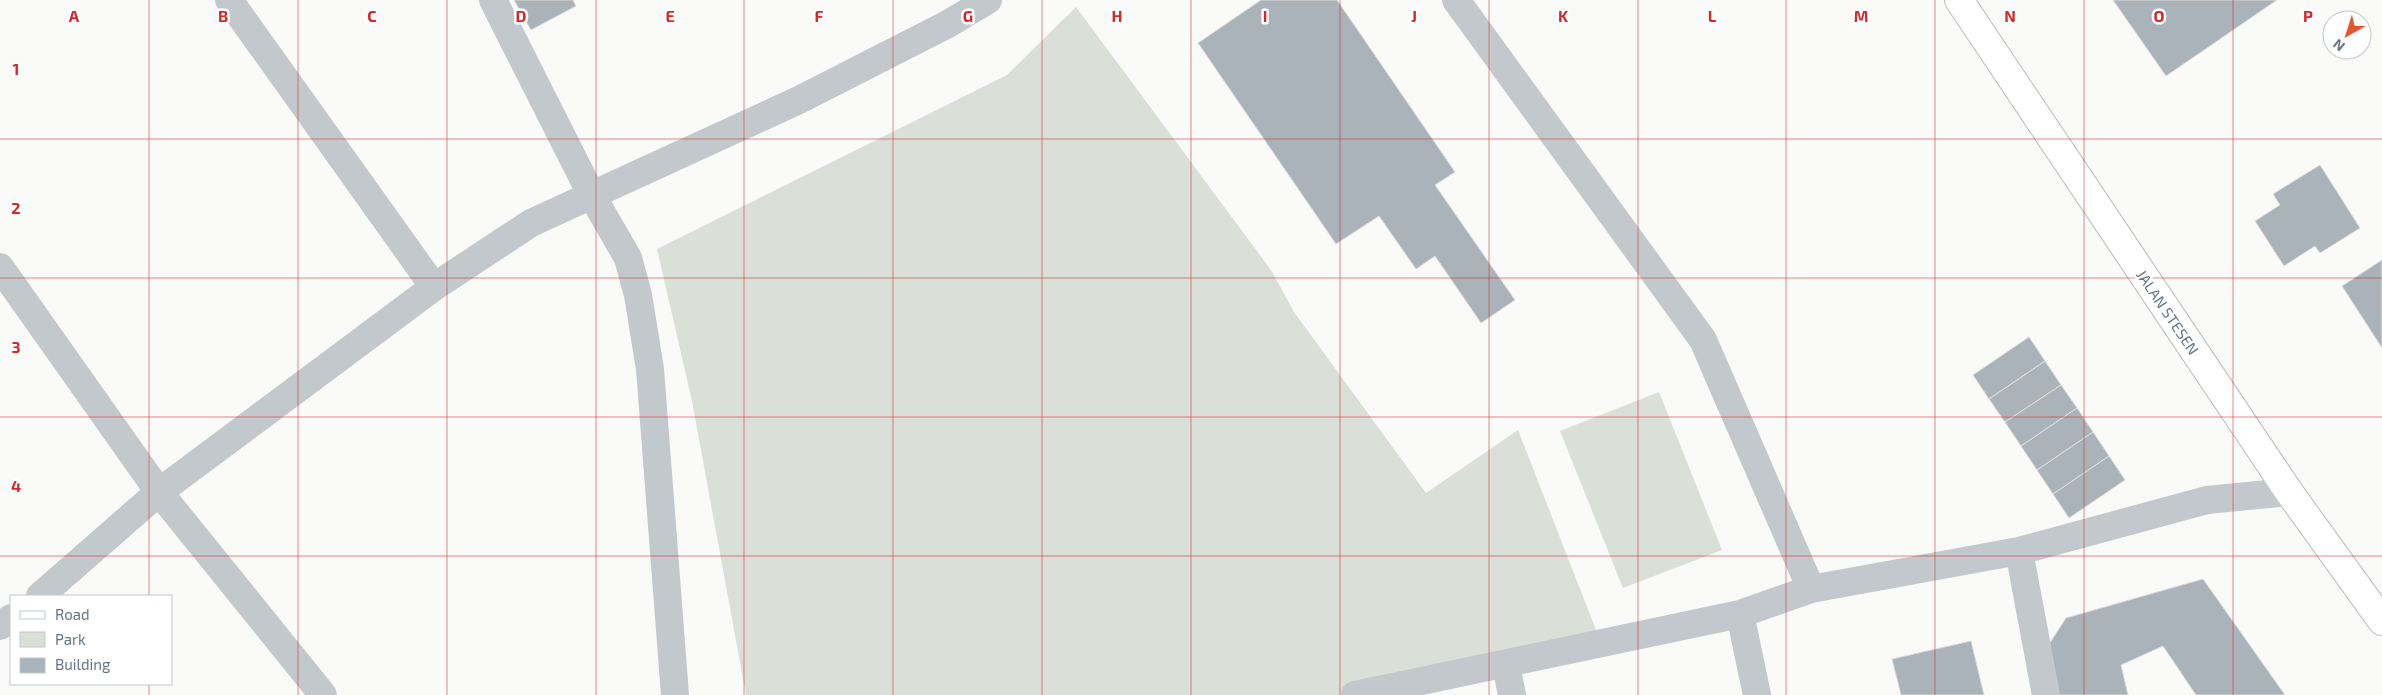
<svg xmlns="http://www.w3.org/2000/svg" width="2382" height="695" font-family="'Exo 2',sans-serif">
  <style>
    .green { fill: #dadfd7 }
    .building { fill: #aab3b9; stroke: #dcdcda }
    .lines { fill: none; stroke-linecap: round; stroke-linejoin: round }
    .major-casing { stroke: #b5babe; stroke-width: 30 }
    .minor { stroke: #c3c8cc; stroke-width: 28 }
    .major { stroke: #fff; stroke-width: 28 }
    .grid { fill: none; stroke: #d62828; stroke-width: 1; stroke-opacity: 0.55 }
    .labels { text-anchor: middle; dominant-baseline: central; stroke-width: 5; stroke-linejoin: round; paint-order: stroke }
    .street-label { font-size: 15px; fill: #657683; stroke: #fff }
    .grid-label { font-size: 16px; text-anchor: middle; font-weight: bold; fill: #d62828; stroke: #fff; stroke-width: 5; stroke-linejoin: round; paint-order: stroke }
  </style>
  <rect width="100%" height="100%" fill="#fafaf8"/>
  <path class="green" d="M1076 7 1271 270 1294 312 1426 493 1518 430 1605 653 1407 695H746L692 401 657 249 1007 75Z
    M1659 392 1722 550 1623 588 1560 431Z"/>
  <path class="building" d="M514 0H573L576 6 531 30Z
    M1261 0H1337L1455 172 1435 185 1515 300 1481 323 1435 256 1416 269 1379 216 1336 244 1198 43Z
    M2113 0H2277L2166 76Z
    M2320 165 2360 228 2320 253 2315 246 2284 266 2255 221 2280 205 2273 194Z
    M2382 260V348L2342 286Z
    M2029 337 2045 361 1989 399 1973 375Z
    M2045 361 2061 385 2005 422 1989 399Z
    M2061 385 2077 408 2021 446 2005 422Z
    M2077 408 2093 432 2037 470 2021 446Z
    M2093 432 2109 456 2053 494 2037 470Z
    M2109 456 2125 480 2069 518 2053 494Z
    M2203 579 2285 695H2196L2163 646 2121 665 2128 695H2056L2046 649 2066 618Z
    M1971 641 1984 695H1901L1892 659Z"/>
  <g class="lines">
    <defs>
      <path id="major" d="M1959 0 2289 492 2382 621"/>
    </defs>
    <use href="#major" class="major-casing"/>
    <path class="minor" d="M229 0 434 287
      M493 0 591 194 628 258 638 295 650 369 675 695
      M1456 0 1703 340 1811 589
      M0 267 159 492 323 695
      M2019 551 2046 695
      M40 596 159 492 434 287 531 223 799 100 948 24 988 0
      M1740 614 1757 695
      M0 626 11 618
      M1506 665 1512 695
      M1355 695 1740 614 1811 589 2019 551 2207 500 2289 492"/>
    <use href="#major" class="major"/>
  </g>
  <path class="grid" d="M149 0V596M298 0V695M447 0V695M596 0V695M744 0V695M893 0V695M1042 0V695M1191 0V695M1340 0V695M1489 0V695M1638 0V695M1786 0V695M1935 0V695M2084 0V695M2233 0V695M0 139H2382M0 278H2382M0 417H2382M0 556H2382M149 684V695"/>
  <g class="labels">
    <g class="street-label">
      <text transform="translate(2168 312) rotate(56)">JALAN STESEN</text>
    </g>
  </g>
  <g class="grid-label">
    <text x="74" y="22">A</text>
    <text x="223" y="22">B</text>
    <text x="372" y="22">C</text>
    <text x="521" y="22">D</text>
    <text x="670" y="22">E</text>
    <text x="819" y="22">F</text>
    <text x="968" y="22">G</text>
    <text x="1117" y="22">H</text>
    <text x="1265" y="22">I</text>
    <text x="1414" y="22">J</text>
    <text x="1563" y="22">K</text>
    <text x="1712" y="22">L</text>
    <text x="1861" y="22">M</text>
    <text x="2010" y="22">N</text>
    <text x="2159" y="22">O</text>
    <text x="2308" y="22">P</text>
    <text x="16" y="75">1</text>
    <text x="16" y="214">2</text>
    <text x="16" y="353">3</text>
    <text x="16" y="492">4</text>
  </g>
  <rect x="10" y="595" width="162" height="90" fill="#ffffff" stroke="#c1c8cd"/>
  <rect x="20" y="611" width="25" height="8" fill="#ffffff" stroke="#c1c8cd"/>
  <text x="55" y="620" font-size="15" fill="#657683">Road</text>
  <rect x="20" y="632" width="25" height="15" fill="#dadfd7" stroke="#c1c8cd"/>
  <text x="55" y="645" font-size="15" fill="#657683">Park</text>
  <rect x="20" y="658" width="25" height="15" fill="#aab3b9" stroke="#c1c8cd"/>
  <text x="55" y="670" font-size="15" fill="#657683">Building</text>
  <g transform="translate(2347 35) rotate(219)"><circle r="24" fill="#ffffff" stroke="#c1c8cd"/>
  <path d="M0-4L9 19L0 12L-9 19Z" fill="#e4572e"/>
  <text y="-8" font-size="14" font-weight="bold" text-anchor="middle" fill="#657683">N</text>
  </g>
</svg>
